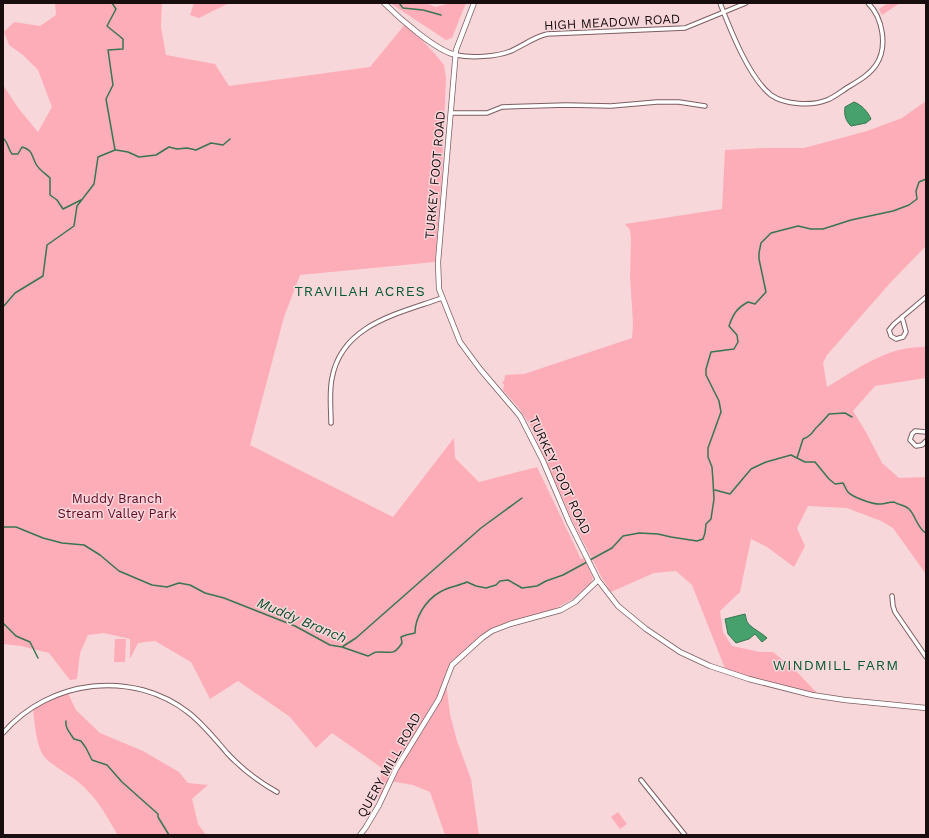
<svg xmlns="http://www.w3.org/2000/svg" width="929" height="838" font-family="'Work Sans',sans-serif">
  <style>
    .green { fill: #fdadb8 }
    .water { fill: #46a16c; stroke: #387550 }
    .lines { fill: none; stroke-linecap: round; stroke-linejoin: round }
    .stream { stroke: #387550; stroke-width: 1.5 }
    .minor-casing { stroke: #7b5f62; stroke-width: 5.5 }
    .tertiary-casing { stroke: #7b5f62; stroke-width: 6 }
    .minor { stroke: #fff; stroke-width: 3.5 }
    .tertiary { stroke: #fff; stroke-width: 4.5 }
    .labels { text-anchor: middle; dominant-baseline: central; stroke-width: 3; stroke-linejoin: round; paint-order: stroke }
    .street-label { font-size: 13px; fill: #180d0f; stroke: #f8d7db }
    .park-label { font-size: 13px; fill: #610a25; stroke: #f8d7db }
    .neighbourhood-label { font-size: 14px; letter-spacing: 1px; fill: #005931; stroke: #f8d7db }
    .water-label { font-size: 14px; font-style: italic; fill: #08502d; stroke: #f8d7db }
  </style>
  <rect width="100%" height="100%" fill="#f8d7db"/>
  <path class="green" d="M55 3H162L161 27 166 55 215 64 229 86 370 67 406 23 435 54 444 65 446 78 442 173 435 262 300 275 284 317 250 445 393 517 454 438 455 458 479 482 537 467 581 559 584 558 593 578 590 584 573 599 547 613 480 637 450 663 445 675 450 714 457 741 471 779 479 835H445L430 792 413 785 390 781 379 805 378 792 382 768 332 733 316 748 290 717 238 681 210 699 191 662 155 641 138 643 130 659V639L104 633 88 635 80 653 77 679 70 680 49 653 21 646 3 644V85L19 109 38 132 52 107 38 70 23 55 9 45 4 32 14 22 40 26 56 15Z
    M194 3H229L199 18 190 15Z
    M390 3H426L435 7 451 3H466L452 38 446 40Z
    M888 3H900L882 15 879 9Z
    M926 101V246L891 282 827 355 823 363 827 387C857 369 889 345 926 347V378L875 386 853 411 866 432 882 463 899 478 926 477V574L893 528 881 521 847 508 808 506 797 528 805 546 794 567 767 547 751 539 740 592 720 611 723 632 732 646 760 652H773L795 670 821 697 726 671 692 585 676 571 654 573 611 592 602 578 574 524 530 425 518 407 503 390 504 385 502 382 504 381 505 375 524 374 632 338 633 323 630 276 631 239 630 230 625 224 722 209 725 150 766 148H804L867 131 902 118Z
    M115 639H126L125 662H114Z
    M67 691 76 710 100 733 143 751 179 772 188 783 208 785 192 799 198 824 206 835 117 834C105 813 96 796 77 781 68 774 48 763 43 755 36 744 34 719 33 707Z
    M618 812 627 824 620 829 611 817Z"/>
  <path class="water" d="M854 102C862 105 868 112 871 119L866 123 851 126C845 120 844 114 845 107Z
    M745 614C746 617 746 621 748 623 750 627 762 633 767 638L762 642 755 634 749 639 736 643 728 634 725 619Z"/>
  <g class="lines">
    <path class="stream" d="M399 3 403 8 423 10 441 15
      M3 138C8 142 8 149 12 154H18L22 147C33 150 31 155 36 164 39 170 46 174 50 178V195L57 200 63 209 81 200
      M116 150 128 152 139 157 156 155 169 147 177 149 187 148 196 150 211 143 223 145 230 139
      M3 307 15 293 43 276 47 245 74 226 77 206 94 184 98 157 115 150 106 99 113 85 108 50 123 49V39L107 26 116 9 112 3
      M797 458 803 439C814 435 811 432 818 426 822 422 825 419 829 414L845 413 852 417
      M715 490 730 494 751 469 766 462 791 455 805 462H815L829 479 835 484 843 483C845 486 846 490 848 492 852 497 874 505 881 504 885 504 889 502 894 502 898 505 905 505 909 509 916 516 917 528 926 533
      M3 527H16L43 538 62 543 84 545 100 555 119 571 152 585 167 587 179 583 190 585 205 593 224 598 295 626 330 645 342 647 368 656C371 655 374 652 377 652 390 651 393 657 402 643L401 637 406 635 415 633C415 617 426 600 440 592 448 587 458 586 467 582L476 586 486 588 496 585 500 581 508 580 522 588 537 586 546 581 563 575 587 562
      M590 560 612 548 623 536 639 533 658 534 671 537 697 541 703 539 705 533 706 524 711 519 714 499 713 481 712 467 708 457V448L721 412 719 401 706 375V369L711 352 734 349 738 342 737 335 729 326C733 314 737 308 748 302L755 304 766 292 759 259V253L761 243 771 233 798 226 811 229H823L851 220 893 211 909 205 917 199 916 191 919 182 926 179
      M3 623 16 636 30 642 38 658
      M342 647 356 638 481 528 522 498
      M66 721C65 728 70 733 74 739L81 741 86 748 92 760 107 765 122 782 158 814V817L169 835"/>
    <defs>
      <path id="minor" d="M720 3C730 29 749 78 771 95 785 105 812 106 827 100 835 97 843 90 850 86 860 80 870 74 876 65 888 47 883 18 868 3
        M456 55C471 58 496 57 511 51 524 45 534 37 547 34L685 28 746 3
        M451 113H487L502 107 566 105 611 106 657 102H679L705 106
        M902 317 906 332 903 337 896 339 891 336 889 330 894 324 926 297
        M331 423C331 408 329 393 332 378 342 324 398 314 442 298
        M926 432 915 431 912 434 910 440 916 446 922 445 926 441
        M892 596 893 606 895 612 926 657
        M3 733C50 679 133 669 189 713 204 725 215 739 227 753 241 768 259 782 277 792
        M641 780 685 835"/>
      <path id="tertiary" d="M384 3C399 18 436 51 456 55
        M474 3 456 50 438 262 439 289 460 342 480 369 520 416 543 461 569 522 598 580 618 606 646 629 680 652 710 666 749 679 812 695 845 700 926 708
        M360 835 366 827 379 805 396 769 439 699 452 665 482 638 492 631 510 624 561 610 575 602 598 580"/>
    </defs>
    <use href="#minor" class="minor-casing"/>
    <use href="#tertiary" class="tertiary-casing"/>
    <use href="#minor" class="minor"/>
    <use href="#tertiary" class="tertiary"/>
  </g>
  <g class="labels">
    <g class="street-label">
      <text transform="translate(612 22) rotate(-3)">HIGH MEADOW ROAD</text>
      <text transform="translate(435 175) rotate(-85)">TURKEY FOOT ROAD</text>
      <text transform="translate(560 475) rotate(65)">TURKEY FOOT ROAD</text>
      <text transform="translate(389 765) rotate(-61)">QUERY MILL ROAD</text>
    </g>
    <g class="park-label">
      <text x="117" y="498">Muddy Branch<tspan x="117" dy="15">Stream Valley Park</tspan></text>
    </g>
    <g class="neighbourhood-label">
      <text x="360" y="291">TRAVILAH ACRES</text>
      <text x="836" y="665">WINDMILL FARM</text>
    </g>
    <g class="water-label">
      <text transform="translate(302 620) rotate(23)">Muddy Branch</text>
    </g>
  </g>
  <rect width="929" height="838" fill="none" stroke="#180d0f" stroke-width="8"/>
</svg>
